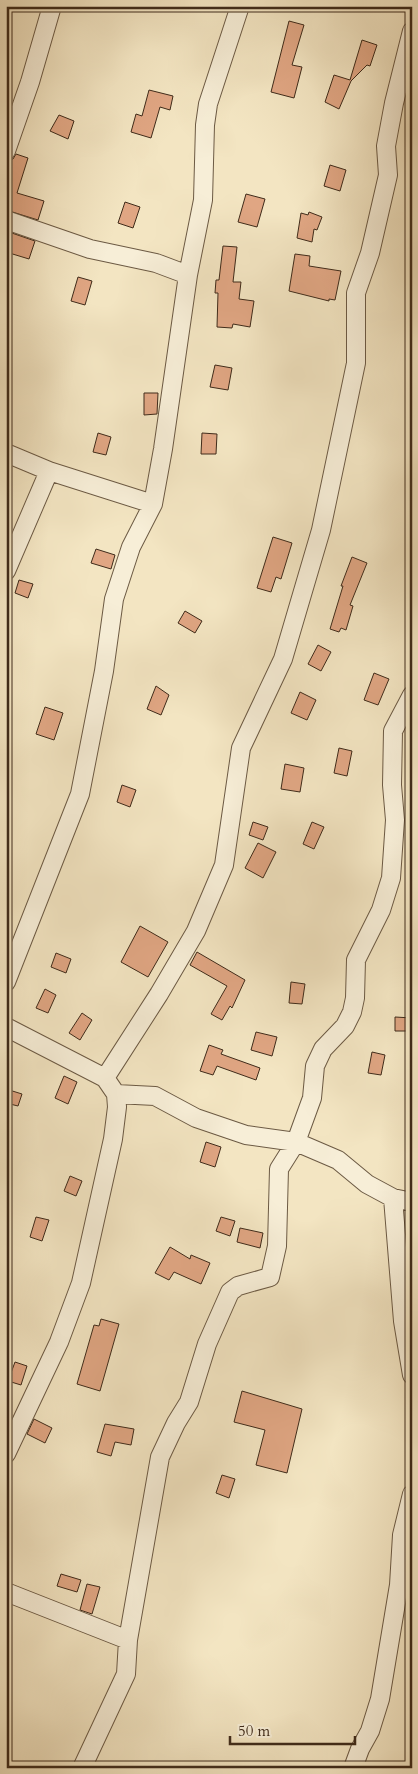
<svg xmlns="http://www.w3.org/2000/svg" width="418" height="1774" font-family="Cardo,serif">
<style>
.building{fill:#e0a683;stroke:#3f2b1a}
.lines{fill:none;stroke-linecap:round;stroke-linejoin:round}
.street-casing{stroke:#6c5a44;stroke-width:20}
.street{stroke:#f7eed7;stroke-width:18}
</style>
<rect width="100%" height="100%" fill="#f3e5c2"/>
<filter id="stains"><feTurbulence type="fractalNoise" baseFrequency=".004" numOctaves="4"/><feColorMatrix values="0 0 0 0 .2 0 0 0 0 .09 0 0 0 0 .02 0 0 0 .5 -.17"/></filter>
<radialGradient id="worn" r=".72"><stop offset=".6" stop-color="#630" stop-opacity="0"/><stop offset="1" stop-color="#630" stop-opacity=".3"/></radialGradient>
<path class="building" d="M 289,21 L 304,25 L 292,65 L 302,67 L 294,98 L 271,92 Z
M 362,40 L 377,45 L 370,66 L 367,65 L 351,81 L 339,109 L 325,102 L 334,75 L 350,80 Z
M 149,90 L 173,96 L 170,110 L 160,107 L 151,138 L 131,132 L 136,114 L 142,116 Z
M 59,115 L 74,121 L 68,139 L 50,131 Z
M 16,154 L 28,158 L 17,193 L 44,201 L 38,220 L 6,210 L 6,162 L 13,159 Z
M 330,165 L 346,170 L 340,191 L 324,186 Z
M 246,194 L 265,199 L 257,227 L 238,222 Z
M 125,202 L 140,207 L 133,228 L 118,223 Z
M 309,212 L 322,217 L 317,230 L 314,229 L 312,242 L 297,238 L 301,213 L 308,215 Z
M 6,231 L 35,241 L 29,259 L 6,252 Z
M 223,246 L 237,247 L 233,282 L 241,282 L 239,299 L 254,301 L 250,327 L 233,324 L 232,328 L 217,327 L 218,293 L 215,293 L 216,280 L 219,280 Z
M 295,254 L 310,256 L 309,266 L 341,271 L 335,300 L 329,299 L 329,301 L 289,291 Z
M 78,277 L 92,281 L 85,305 L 71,301 Z
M 215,365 L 232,368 L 228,390 L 210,387 Z
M 144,393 L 158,393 L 157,414 L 144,415 Z
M 98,433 L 111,437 L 106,455 L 93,452 Z
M 202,433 L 217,434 L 216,454 L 201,454 Z
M 273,537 L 292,543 L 281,579 L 276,577 L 271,592 L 257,588 Z
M 96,549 L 115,555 L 111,569 L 91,563 Z
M 352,557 L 367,563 L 350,605 L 353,606 L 346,630 L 341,628 L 339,632 L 330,629 L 343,586 L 341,586 Z
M 19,580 L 33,584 L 28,598 L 15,593 Z
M 185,611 L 202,621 L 195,633 L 178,623 Z
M 318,645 L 331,652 L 321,671 L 308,664 Z
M 374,673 L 389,679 L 378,705 L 364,700 Z
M 156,686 L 169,695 L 161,715 L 147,709 Z
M 300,692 L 316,700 L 307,720 L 291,713 Z
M 45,707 L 63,713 L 54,740 L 36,734 Z
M 339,748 L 352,751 L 347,776 L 334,773 Z
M 285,764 L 304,768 L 300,792 L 281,789 Z
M 122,785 L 136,790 L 130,807 L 117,802 Z
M 253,822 L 268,827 L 263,840 L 249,835 Z
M 312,822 L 324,827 L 314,849 L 303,844 Z
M 258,843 L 276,852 L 263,878 L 245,868 Z
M 140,926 L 168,942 L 148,977 L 121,962 Z
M 197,952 L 245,980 L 232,1008 L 230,1006 L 222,1020 L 211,1014 L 227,986 L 190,965 Z
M 56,953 L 71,959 L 66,973 L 51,967 Z
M 291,982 L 305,984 L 302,1004 L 289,1003 Z
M 45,989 L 56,995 L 48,1013 L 36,1008 Z
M 82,1013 L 92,1020 L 80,1040 L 69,1033 Z
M 395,1017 L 412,1018 L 412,1031 L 395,1031 Z
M 256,1032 L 277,1037 L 272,1056 L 251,1050 Z
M 209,1045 L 223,1050 L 221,1054 L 260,1068 L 256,1080 L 217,1066 L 213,1075 L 200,1071 Z
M 372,1052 L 385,1055 L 381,1075 L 368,1073 Z
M 64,1076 L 77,1082 L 68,1104 L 55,1098 Z
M 6,1089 L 22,1094 L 18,1106 L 6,1103 Z
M 206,1142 L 221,1147 L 215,1167 L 200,1162 Z
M 70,1176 L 82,1181 L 76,1196 L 64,1191 Z
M 36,1217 L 49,1220 L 42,1241 L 30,1237 Z
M 221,1217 L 235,1221 L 230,1236 L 216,1231 Z
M 240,1228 L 263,1233 L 260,1248 L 237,1242 Z
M 170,1247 L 190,1259 L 191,1255 L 210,1263 L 201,1284 L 174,1272 L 169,1280 L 155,1273 Z
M 101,1319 L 119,1324 L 100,1391 L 77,1384 L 94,1325 L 99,1326 Z
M 15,1362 L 27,1366 L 21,1385 L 8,1381 Z
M 242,1391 L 302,1409 L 287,1473 L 256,1465 L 265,1430 L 234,1422 Z
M 34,1419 L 52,1428 L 45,1443 L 27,1434 Z
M 105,1424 L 134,1429 L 131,1445 L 115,1442 L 111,1456 L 97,1452 Z
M 222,1475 L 235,1479 L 229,1498 L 216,1493 Z
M 61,1574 L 81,1580 L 77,1592 L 57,1586 Z
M 87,1584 L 100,1587 L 92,1614 L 80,1610 Z"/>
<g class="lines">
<defs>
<path id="street" d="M 6,151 L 30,82 L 52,6
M 6,220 L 90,249 L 156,263 L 188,275
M 6,453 L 49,471 L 153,504
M 6,571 L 49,471
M 6,982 L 80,794 L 104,671 L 114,599 L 131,547 L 153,504 L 163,449 L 188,275 L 203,200 L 205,125 L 208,104 L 240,6
M 6,1027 L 105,1078 L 116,1094 L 155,1096 L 196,1118 L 246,1135 L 296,1142 L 338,1160 L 367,1184 L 393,1198 L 412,1202
M 105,1078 L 159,994 L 196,931 L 224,865 L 241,748 L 283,659 L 321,530 L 356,363 L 356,293 L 370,253 L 388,175 L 386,146 L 394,103 L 412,31
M 393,1198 L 403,1321 L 412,1375
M 6,1454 L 59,1342 L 81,1283 L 113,1139 L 117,1107 L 116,1094
M 6,1592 L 128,1640
M 82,1768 L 126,1674 L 128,1640 L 160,1457 L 176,1423 L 189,1402 L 207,1344 L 230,1292 L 238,1286 L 270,1277 L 277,1246 L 279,1169 L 296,1142 L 312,1098 L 315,1066 L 323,1049 L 345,1026 L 352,1012 L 355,998 L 356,960 L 381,910 L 391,878 L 395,820 L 392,785 L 393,731 L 412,695
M 353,1768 L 360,1749 L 370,1731 L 380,1699 L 399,1585 L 402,1535 L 412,1494"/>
</defs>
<use href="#street" class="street-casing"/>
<use href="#street" class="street"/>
</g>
<rect width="418" height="1774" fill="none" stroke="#f3e5c2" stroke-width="25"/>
<rect x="8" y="8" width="403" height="1759" fill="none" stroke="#3f2b1a" stroke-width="2.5"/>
<rect x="12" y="12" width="393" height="1749" fill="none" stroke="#3f2b1a"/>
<path d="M230 1736v8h125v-8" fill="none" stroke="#3f2b1a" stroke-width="2.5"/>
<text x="238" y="1736" font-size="15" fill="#3f2b1a" stroke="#f7eed7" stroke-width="4" paint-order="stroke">50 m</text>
<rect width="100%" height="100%" filter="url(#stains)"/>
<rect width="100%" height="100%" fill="url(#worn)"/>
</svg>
